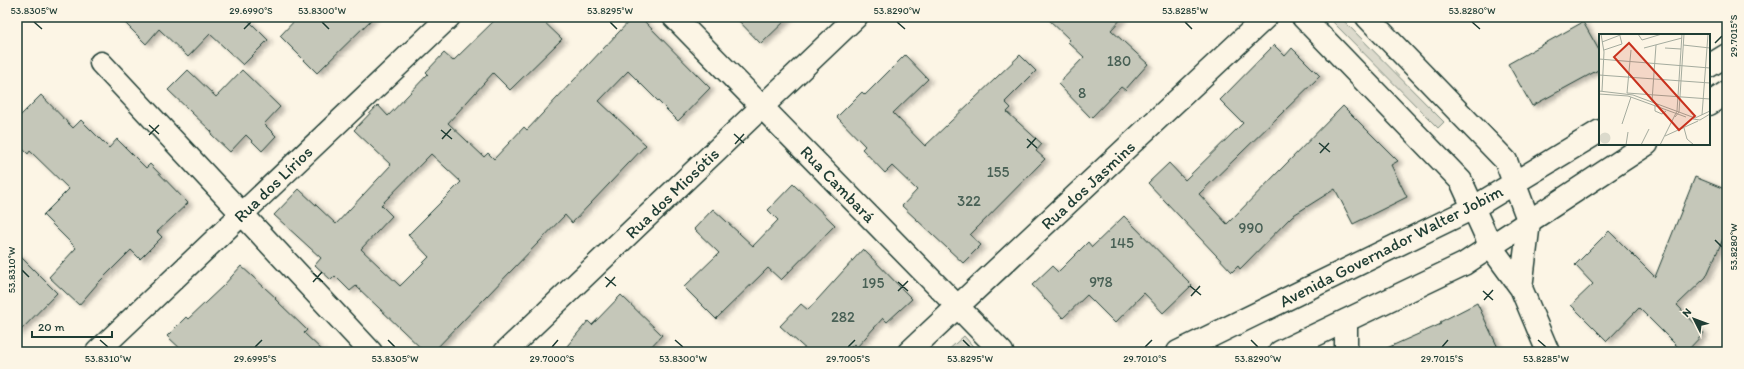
<svg xmlns="http://www.w3.org/2000/svg" width="1744" height="369" font-family="Itim,sans-serif">
<style>
.green{fill:#dcdacc;stroke:#7e8c80}
.building{fill:#c5c7b9;stroke:#1f3d34;fill-rule:evenodd;filter:url(#shadow)}
.lines{fill:none;stroke-linecap:round;stroke-linejoin:round}
.minor-casing{stroke:#1f3d34;stroke-width:25}
.major-casing{stroke:#1f3d34;stroke-width:25}
.minor{stroke:#fcf5e5;stroke-width:22}
.major{stroke:#fcf5e5;stroke-width:22}
.ticks{fill:none;stroke:#1f3d34;stroke-width:1.5}
.labels{text-anchor:middle;stroke-width:3;stroke-linejoin:round;paint-order:stroke}
.number-label{font-size:15px;fill:#486055}
.street-label{font-size:17px;fill:#1f3d34;stroke:#fcf5e5}
.inset-road{fill:none;stroke:#a4ab9e;stroke-width:1}
.view{fill:#c8321e;fill-opacity:0.15;stroke:#c8321e;stroke-width:2}
.inset-edge{fill:none;stroke:#1f3d34;stroke-width:2}
.neatline{fill:none;stroke:#1f3d34;stroke-width:1.5}
.ticks-label{font-size:10px;text-anchor:middle;fill:#1f3d34}
</style>
<defs>
<filter id="shadow"><feDropShadow dx="4.5" dy="2.5" stdDeviation="2" flood-color="#0004"/></filter>
</defs>
<rect width="100%" height="100%" fill="#fcf5e5"/>
<filter id="ink" filterUnits="userSpaceOnUse"><feTurbulence type="fractalNoise" baseFrequency=".025" numOctaves="2"/><feDisplacementMap in="SourceGraphic" scale="8" xChannelSelector="R" yChannelSelector="G"/><feConvolveMatrix kernelMatrix="1 2 1 2 8 2 1 2 1" color-interpolation-filters="sRGB"/></filter>
<g filter="url(#ink)">
<path class="green" d="M 1328,17 L 1340,17 L 1444,122 L 1438,128 Z
M 964,336 L 978,352 L 946,352 Z"/>
<path class="building" d="M 119,17 L 245,17 L 268,40 L 243,65 L 210,34 L 188,57 L 159,29 L 146,44 Z
M 298,17 L 374,17 L 317,73 L 280,36 Z
M 498,17 L 539,17 L 562,39 L 510,90 L 493,73 L 448,123 L 484,157 L 488,153 L 494,159 L 524,127 L 527,130 L 633,17 L 640,17 L 710,88 L 678,121 L 628,71 L 599,101 L 646,145 L 572,223 L 565,215 L 433,352 L 425,352 L 356,286 L 350,291 L 335,276 L 331,280 L 315,265 L 321,258 L 274,215 L 299,189 L 336,224 L 391,165 L 354,130 L 378,105 L 388,116 L 428,74 L 426,72 L 444,53 L 453,61 ZM 431,154 L 461,182 L 408,235 L 429,257 L 400,286 L 361,249 L 392,216 L 381,205 Z
M 735,17 L 789,17 L 761,44 Z
M 1046,17 L 1123,17 L 1111,30 L 1148,64 L 1125,90 L 1121,87 L 1091,118 L 1058,84 L 1084,57 L 1068,42 L 1070,40 Z
M 1583,22 L 1600,52 L 1600,69 L 1532,106 L 1508,64 Z
M 1274,45 L 1285,56 L 1292,48 L 1320,76 L 1199,194 L 1227,224 L 1343,106 L 1398,161 L 1391,165 L 1407,197 L 1353,224 L 1335,189 L 1292,216 L 1240,269 L 1238,266 L 1232,272 L 1148,183 L 1169,163 L 1185,180 L 1243,123 L 1220,100 Z
M 905,55 L 928,79 L 893,113 L 925,146 L 1020,55 L 1036,71 L 1005,102 L 1011,108 L 1007,112 L 1042,144 L 1036,151 L 1045,159 L 970,235 L 981,245 L 963,263 L 902,206 L 917,190 L 892,166 L 885,173 L 862,149 L 865,146 L 837,117 L 862,92 L 865,95 Z
M 188,70 L 216,97 L 242,70 L 280,107 L 264,124 L 276,136 L 262,151 L 246,135 L 230,152 L 211,134 L 212,132 L 168,90 Z
M 41,95 L 73,128 L 81,120 L 109,148 L 117,139 L 146,168 L 150,164 L 188,203 L 157,232 L 162,237 L 140,259 L 131,250 L 98,283 L 79,305 L 49,277 L 76,248 L 43,215 L 69,189 L 30,151 L 28,154 L 17,143 L 17,119 Z
M 1695,177 L 1727,190 L 1727,230 L 1706,277 L 1677,305 L 1704,333 L 1686,352 L 1683,352 L 1639,308 L 1607,341 L 1571,305 L 1593,284 L 1575,265 L 1609,231 L 1655,277 Z
M 793,184 L 835,225 L 781,280 L 768,268 L 716,319 L 684,287 L 719,253 L 694,229 L 713,209 L 753,246 L 778,220 L 768,210 Z
M 1124,216 L 1192,285 L 1163,313 L 1144,293 L 1115,323 L 1087,295 L 1063,318 L 1032,285 L 1052,266 L 1058,272 L 1088,242 L 1092,247 Z
M 863,249 L 912,299 L 887,322 L 883,318 L 857,347 L 854,344 L 846,352 L 809,352 L 780,326 L 801,304 L 808,310 Z
M 17,253 L 57,293 L 17,334 Z
M 241,266 L 276,298 L 275,299 L 307,330 L 304,333 L 324,352 L 184,352 L 167,336 L 186,317 L 188,319 L 224,285 Z
M 621,295 L 662,335 L 646,352 L 562,352 L 588,321 L 592,325 Z
M 1477,303 L 1500,352 L 1378,352 L 1441,324 L 1440,322 Z"/>
<g class="lines">
<defs>
<path id="minor" d="M 674,17 L 1002,352
M 1303,17 L 1461,181 L 1491,247 L 1521,288 L 1548,352
M 1367,17 L 1506,161 L 1529,222 L 1521,288
M 101,63 L 371,352
M 1346,321 L 1346,352
M 97,352 L 449,17
M 505,352 L 856,17
M 909,352 L 1266,17"/>
<path id="major" d="M 1709,66 L 1727,55
M 1709,104 L 1727,92
M 1178,352 L 1473,208 L 1600,131
M 1280,352 L 1464,264 L 1647,144"/>
</defs>
<use href="#minor" class="minor-casing"/>
<use href="#major" class="major-casing"/>
<use href="#minor" class="minor"/>
<use href="#major" class="major"/>
</g>
</g>
<path class="ticks" d="M 34,22 L 42,29M 322,22 L 329,29M 610,22 L 617,29M 897,22 L 905,29M 1185,22 L 1192,29M 1472,22 L 1480,29M 244,29 L 251,22M 1715,43 L 1722,36M 149,125 L 159,134M 441,130 L 452,139M 734,134 L 744,143M 149,135 L 159,125M 442,139 L 451,129M 1027,139 L 1037,148M 1319,143 L 1330,152M 735,144 L 744,134M 1027,148 L 1036,138M 1320,153 L 1329,143M 1715,240 L 1722,247M 22,270 L 29,277M 313,273 L 323,282M 605,277 L 616,286M 313,282 L 322,272M 898,282 L 908,291M 1190,286 L 1201,295M 606,287 L 615,277M 898,291 L 908,281M 1483,291 L 1493,300M 1191,296 L 1200,286M 1484,300 L 1493,290M 100,340 L 108,347M 388,340 L 395,347M 675,340 L 683,347M 963,340 L 970,347M 1251,340 L 1258,347M 1538,340 L 1546,347M 255,347 L 262,340M 552,347 L 558,340M 848,347 L 855,340M 1145,347 L 1152,340M 1442,347 L 1448,340"/>
<g class="labels">
<g class="number-label">
<text x="1119" y="66">180</text>
<text x="1082" y="98">8</text>
<text x="998" y="177">155</text>
<text x="969" y="206">322</text>
<text x="1251" y="233">990</text>
<text x="1122" y="248">145</text>
<text x="1101" y="287">978</text>
<text x="873" y="288">195</text>
<text x="843" y="322">282</text>
</g>
<g class="street-label">
<text transform="translate(273 184) rotate(-44)" y="6">Rua dos Lírios</text>
<text transform="translate(838 184) rotate(46)" y="6">Rua Cambará</text>
<text transform="translate(1088 185) rotate(-43)" y="6">Rua dos Jasmins</text>
<text transform="translate(672 193) rotate(-44)" y="6">Rua dos Miosótis</text>
<text transform="translate(1391 246) rotate(-27)" y="6">Avenida Governador Walter Jobim</text>
</g>
</g>
<g transform="translate(1599 34)">
<rect width="111" height="111" fill="#fcf5e5"/>
<path d="M0.5 104a5.5 5.5 0 1 1 11 0a5.5 5.5 0 1 1-11 0Z" fill="#dcdacc"/>
<path class="inset-road" d="M 2,0 L 5,18 L 3,57M 39,0 L 43,6 L 63,0M 3,8 L 24,0M 84,11 L 111,14M 45,14 L 83,4M 66,14 L 82,15M 5,16 L 23,10 L 21,2M 32,16 L 28,59 L 111,65M 0,25 L 111,34M 0,41 L 111,49M 0,57 L 34,61 L 96,84 L 111,77M 0,60 L 29,62 L 87,83M 53,67 L 57,11M 56,72 L 56,77 L 63,80 L 67,77M 103,81 L 109,0M 76,83 L 80,78 L 85,0M 94,85 L 101,86 L 111,80M 23,90 L 32,63M 85,94 L 88,105 L 95,111M 66,102 L 99,87M 27,111 L 29,98M 42,111 L 50,95M 61,111 L 78,77 L 83,0"/>
<path class="view" d="M 30,9 L 96,82 L 80,96 L 15,23 Z"/>
<rect width="111" height="111" class="inset-edge"/>
</g>
<rect width="1744" height="369" fill="none" stroke="#fcf5e5" stroke-width="44"/>
<g transform="translate(1694 319) rotate(312)" stroke="#fcf5e5" stroke-width="3" paint-order="stroke">
<path d="M0-3L7 15L0 10L-7 15Z" fill="#1f3d34"/>
<text y="-6" font-size="11" font-weight="bold" text-anchor="middle" fill="#1f3d34">N</text>
</g>
<path d="M32 331v6h80v-6" fill="none" stroke="#1f3d34" stroke-width="2"/>
<text x="38" y="331" font-size="12" fill="#1f3d34" stroke="#fcf5e5" stroke-width="3" paint-order="stroke">20 m</text>
<rect x="22" y="22" width="1700" height="325" class="neatline"/>
<g class="ticks-label">
<text x="34" y="14">53.8305°W</text>
<text x="251" y="14">29.6990°S</text>
<text x="322" y="14">53.8300°W</text>
<text x="610" y="14">53.8295°W</text>
<text x="897" y="14">53.8290°W</text>
<text x="1185" y="14">53.8285°W</text>
<text x="1472" y="14">53.8280°W</text>
<text transform="translate(1733 36) rotate(-90)" y="4">29.7015°S</text>
<text transform="translate(1733 247) rotate(-90)" y="4">53.8280°W</text>
<text transform="translate(11 270) rotate(-90)" y="4">53.8310°W</text>
<text x="108" y="362">53.8310°W</text>
<text x="255" y="362">29.6995°S</text>
<text x="395" y="362">53.8305°W</text>
<text x="552" y="362">29.7000°S</text>
<text x="683" y="362">53.8300°W</text>
<text x="848" y="362">29.7005°S</text>
<text x="970" y="362">53.8295°W</text>
<text x="1145" y="362">29.7010°S</text>
<text x="1258" y="362">53.8290°W</text>
<text x="1442" y="362">29.7015°S</text>
<text x="1546" y="362">53.8285°W</text>
</g>
</svg>
